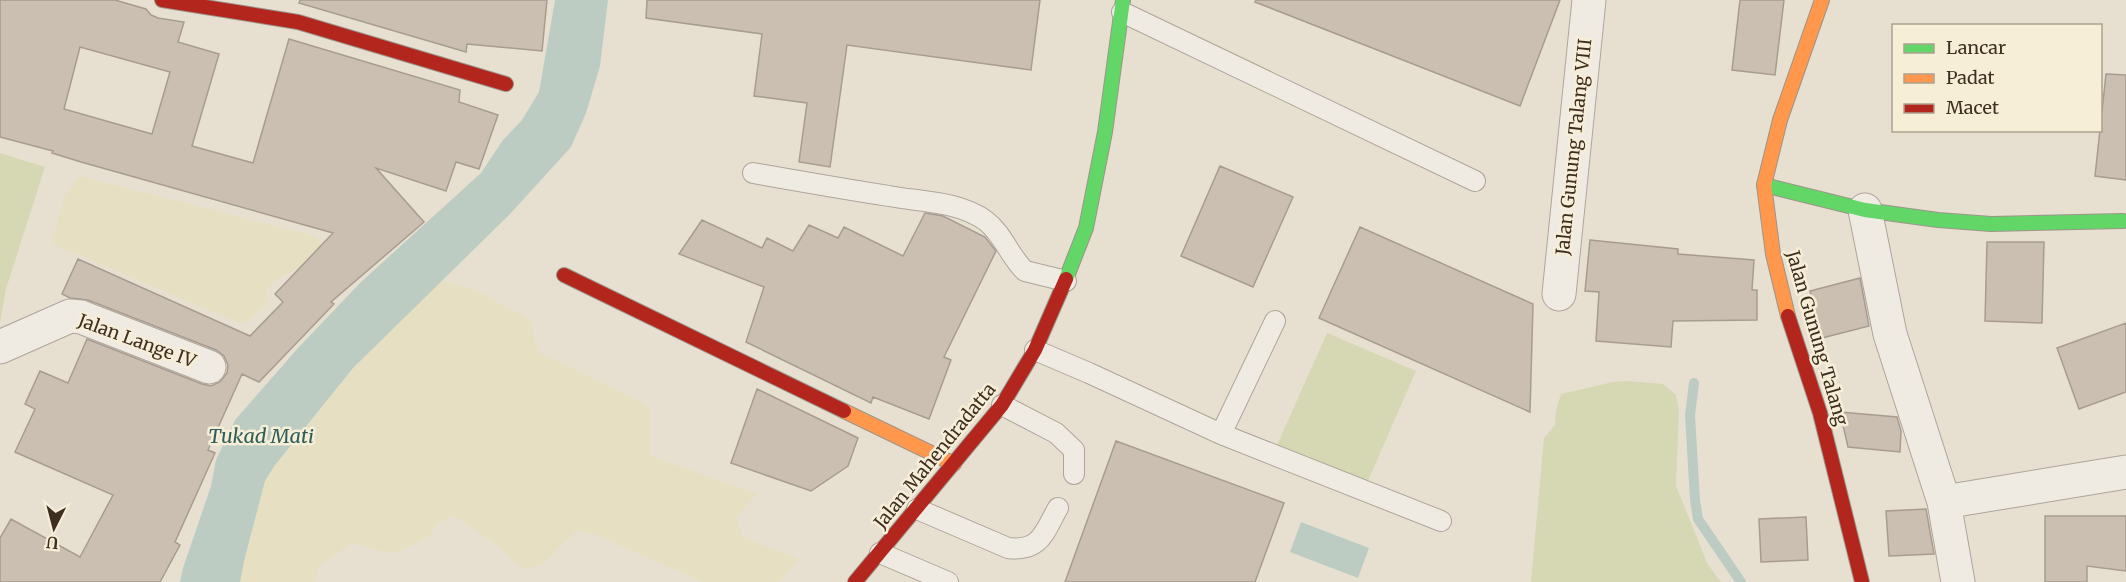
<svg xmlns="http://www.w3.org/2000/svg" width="2126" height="582" font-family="Merriweather,serif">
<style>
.farmland{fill:#e6dfc2}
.green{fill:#d6d7b3}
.water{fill:#bcccc2}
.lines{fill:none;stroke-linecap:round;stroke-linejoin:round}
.stream{stroke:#bcccc2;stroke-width:10}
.building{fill:#cbbfb2;stroke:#a89c90;stroke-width:1.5;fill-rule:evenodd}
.lane-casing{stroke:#ada599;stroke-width:22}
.street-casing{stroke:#ada599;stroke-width:35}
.fast-casing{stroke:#9c958a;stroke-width:16}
.slow-casing{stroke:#9c958a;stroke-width:16}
.jam-casing{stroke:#9c958a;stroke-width:16}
.lane{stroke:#efebe3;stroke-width:20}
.street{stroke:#efebe3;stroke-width:33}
.fast{stroke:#63d668;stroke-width:14}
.slow{stroke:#ff974d;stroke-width:14}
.jam{stroke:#b3261e;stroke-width:14}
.labels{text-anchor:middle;stroke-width:5;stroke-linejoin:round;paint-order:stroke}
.street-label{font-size:18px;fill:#3d2e20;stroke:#f7eed8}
.water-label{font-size:20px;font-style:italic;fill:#2f5d5a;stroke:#f7eed8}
</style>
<rect width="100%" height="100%" fill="#e7e0d1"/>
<path class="farmland" d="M 79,176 L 315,236 L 339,269 L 300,268 L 277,279 L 266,290 L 268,302 L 249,321 L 240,323 L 57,246 L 52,240 L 65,196 Z
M 442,280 L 475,290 L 533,321 L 533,337 L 540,353 L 650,406 L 650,456 L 758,494 L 746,505 L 737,519 L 743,537 L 798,559 L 780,582 L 703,582 L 594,534 L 577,531 L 564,542 L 541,566 L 524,568 L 510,559 L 500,547 L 454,516 L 439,522 L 429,536 L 398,553 L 382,551 L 351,543 L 318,567 L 316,582 L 240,582 L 245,557 L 265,481 L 275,465 L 353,368 Z"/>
<path class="green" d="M 0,153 L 45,167 L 6,289 L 0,323 Z
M 1327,333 L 1416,371 L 1367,483 L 1277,445 Z
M 1628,381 L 1663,384 L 1676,395 L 1679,411 L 1676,486 L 1708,565 L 1721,582 L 1531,582 L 1544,438 L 1555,425 L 1556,410 L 1561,394 L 1613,382 Z"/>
<path class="water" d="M 555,0 L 608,0 L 600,66 L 586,113 L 571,147 L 510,214 L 353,368 L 275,465 L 265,481 L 245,557 L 240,582 L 180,582 L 183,568 L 211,486 L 216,460 L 235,420 L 298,348 L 361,282 L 481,173 L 503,140 L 522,120 L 539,92 Z
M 1301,522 L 1369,548 L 1358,578 L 1290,552 Z"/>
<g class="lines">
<path class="stream" d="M 1694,383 L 1690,415 L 1695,500 L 1698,519 L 1741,582"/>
</g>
<path class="building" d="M 0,0 L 115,0 L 146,9 L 151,15 L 158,18 L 184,22 L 178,42 L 219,54 L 192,146 L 253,163 L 289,39 L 460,90 L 459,102 L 498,115 L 479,169 L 456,162 L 446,191 L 376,168 L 424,222 L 331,302 L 334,304 L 259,382 L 242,374 L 208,450 L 215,453 L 175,542 L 180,545 L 160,582 L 0,582 L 0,538 L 11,519 L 80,557 L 113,495 L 15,452 L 35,409 L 25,404 L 40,371 L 68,383 L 87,339 L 202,384 L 211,386 L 220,382 L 227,373 L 228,365 L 224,356 L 216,350 L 88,300 L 70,298 L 62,294 L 78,259 L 250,336 L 283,302 L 275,294 L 333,233 L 81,162 L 52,153 L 53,151 L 0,137 ZM 80,47 L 170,72 L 152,134 L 64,109 Z
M 300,0 L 547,0 L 542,51 L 467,44 L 466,52 L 299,3 Z
M 647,0 L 1040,0 L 1031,70 L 847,45 L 830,167 L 799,162 L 807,103 L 754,96 L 762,34 L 646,18 Z
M 1256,0 L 1560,0 L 1520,106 L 1255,2 Z
M 1740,0 L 1784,0 L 1775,75 L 1732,70 Z
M 2106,74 L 2126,75 L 2126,180 L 2095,176 Z
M 1220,166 L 1293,197 L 1253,287 L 1181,256 Z
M 925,213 L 943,216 L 985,237 L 996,251 L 944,357 L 951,360 L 929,419 L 873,397 L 871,403 L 746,342 L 764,287 L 679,254 L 702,220 L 762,248 L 767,238 L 793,251 L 809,225 L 838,238 L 844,227 L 903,256 Z
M 1360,227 L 1533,304 L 1530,412 L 1319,318 Z
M 1590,240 L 1678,249 L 1678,254 L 1754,260 L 1752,290 L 1757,290 L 1757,320 L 1673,321 L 1671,347 L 1596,341 L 1599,292 L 1585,291 Z
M 1987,242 L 2044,242 L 2042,323 L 1985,321 Z
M 1860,278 L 1869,326 L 1822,338 L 1810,291 Z
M 2126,323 L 2126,392 L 2079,409 L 2057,348 Z
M 757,389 L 858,438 L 848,466 L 811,491 L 731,463 Z
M 1840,412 L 1897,417 L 1901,431 L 1900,452 L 1848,447 Z
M 1116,441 L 1284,503 L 1255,582 L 1065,582 Z
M 1926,509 L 1934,554 L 1889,556 L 1886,511 Z
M 2045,516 L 2126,516 L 2126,571 L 2087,566 L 2087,582 L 2045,582 Z
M 1806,517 L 1808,560 L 1761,562 L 1759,519 Z"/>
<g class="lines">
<defs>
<path id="lane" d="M 1122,12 L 1475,181
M 753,173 C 799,181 844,189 889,196 C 920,202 959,201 986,221 C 1003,234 1010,257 1025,271 L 1066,281
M 1035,350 L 1089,373 L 1221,434 L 1441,521
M 1002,405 L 1056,433 L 1074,450 L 1074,474
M 1221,434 L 1275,321
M 917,509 L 1008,548 C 1041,552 1044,532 1058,508
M 880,553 L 948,582"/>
<path id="street" d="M 1865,210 L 1890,334 L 1944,502 L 1958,582
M 1559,294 L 1589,0
M 0,347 L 70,316 L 81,317 L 209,367
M 1944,502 L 2126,472"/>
<path id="fast" d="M 1764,185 L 1865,210 L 1938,220 L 1991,224 L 2123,221
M 1066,279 L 1086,228 L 1105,132 L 1123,0"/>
<path id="slow" d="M 1788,316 L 1773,254 L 1764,185 L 1780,120 L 1822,0
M 844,411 L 954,464"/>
<path id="jam" d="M 162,0 L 298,22 L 506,84
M 564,275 L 844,411
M 1788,316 L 1820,413 L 1862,582
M 855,582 L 1002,405 L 1035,350 L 1066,279"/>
</defs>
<use href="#lane" class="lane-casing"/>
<use href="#street" class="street-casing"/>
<use href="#fast" class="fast-casing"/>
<use href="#slow" class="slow-casing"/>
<use href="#jam" class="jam-casing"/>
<use href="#lane" class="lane"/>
<use href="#street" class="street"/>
<use href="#fast" class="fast"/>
<use href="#slow" class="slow"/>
<use href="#jam" class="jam"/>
</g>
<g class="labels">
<g class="street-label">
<text transform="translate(1574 147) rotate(-84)" y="6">Jalan Gunung Talang VIII</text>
<text transform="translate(1817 338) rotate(74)" y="6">Jalan Gunung Talang</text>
<text transform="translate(137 341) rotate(20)" y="6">Jalan Lange IV</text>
<text transform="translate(935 456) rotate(-51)" y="6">Jalan Mahendradatta</text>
</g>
<g class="water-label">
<text x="261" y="443">Tukad Mati</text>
</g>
</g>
<rect x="1892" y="24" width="210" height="108" fill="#f7eed8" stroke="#ada18e" stroke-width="1.5"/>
<rect x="1904" y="44" width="30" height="9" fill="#63d668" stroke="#ada18e" stroke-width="1.5"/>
<text x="1946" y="54" font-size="18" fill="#3d2e20">Lancar</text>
<rect x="1904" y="74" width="30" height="9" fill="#ff974d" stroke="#ada18e" stroke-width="1.5"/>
<text x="1946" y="84" font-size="18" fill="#3d2e20">Padat</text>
<rect x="1904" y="104" width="30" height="9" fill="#b3261e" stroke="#ada18e" stroke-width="1.5"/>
<text x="1946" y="114" font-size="18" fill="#3d2e20">Macet</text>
<g transform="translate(54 528) rotate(186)" stroke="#f7eed8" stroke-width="4.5" paint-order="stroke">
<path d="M0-4.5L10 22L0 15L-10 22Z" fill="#3d2e20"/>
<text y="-9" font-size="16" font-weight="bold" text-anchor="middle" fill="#3d2e20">U</text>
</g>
</svg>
